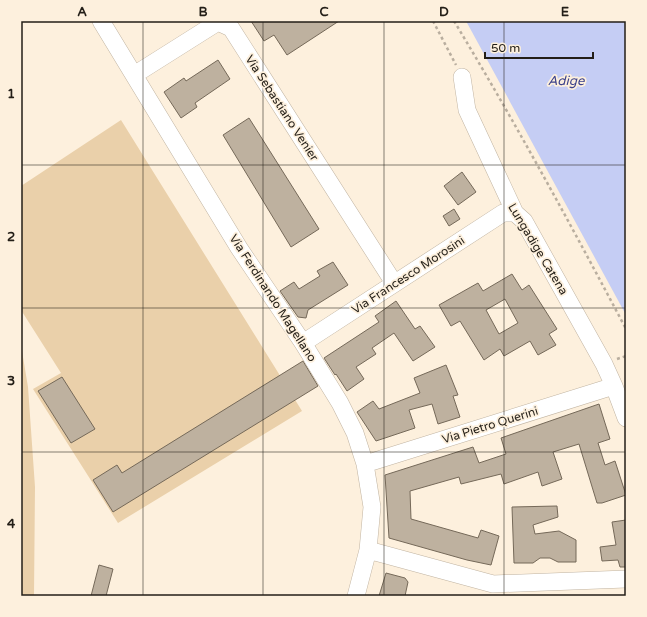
<svg xmlns="http://www.w3.org/2000/svg" width="647" height="617" font-family="'Varela Round',sans-serif">
<style>
.green{fill:#ead0aa}
.water{fill:#c5cdf4}
.building{fill:#beb19f;stroke:#756959;fill-rule:evenodd}
.lines{fill:none;stroke-linecap:round;stroke-linejoin:round}
.street-casing{stroke:#c1b4a2;stroke-width:18}
.path{stroke:#b9ae9f;stroke-width:2.5;stroke-dasharray:3 3;stroke-linecap:butt}
.street{stroke:#fff;stroke-width:17}
.grid{fill:none;stroke:#231e17;stroke-width:1;stroke-opacity:0.55}
.labels{text-anchor:middle;stroke-width:3.5;stroke-linejoin:round;paint-order:stroke}
.street-label{font-size:12px;fill:#231e17;stroke:#fdf0dd}
.water-label{font-size:13px;font-style:italic;fill:#3b418b;stroke:#fdf0dd}
.neatline{fill:none;stroke:#231e17;stroke-width:1.5}
.grid-label{font-size:13px;text-anchor:middle;font-weight:bold;fill:#231e17}
</style>
<rect width="100%" height="100%" fill="#fdf0dd"/>
<path class="green" d="M 121,120 L 302,411 L 118,523 L 33,389 L 61,373 L 21,310 L 21,186 Z
M 21,345 L 28,387 L 35,487 L 34,596 L 21,596 Z"/>
<path class="water" d="M 466,21 L 626,21 L 626,315 Z"/>
<path class="building" d="M 251,21 L 339,21 L 287,55 L 274,35 L 264,41 Z
M 218,60 L 230,79 L 195,103 L 197,107 L 181,118 L 164,92 L 184,78 L 186,81 Z
M 249,118 L 319,229 L 291,247 L 223,135 Z
M 462,172 L 476,192 L 458,205 L 444,186 Z
M 454,209 L 460,219 L 449,226 L 443,216 Z
M 333,262 L 348,285 L 308,310 L 306,318 L 298,317 L 280,291 L 294,282 L 299,289 L 320,276 L 317,271 Z
M 512,274 L 522,290 L 529,285 L 557,329 L 549,334 L 556,345 L 538,355 L 530,341 L 504,356 L 500,349 L 484,360 L 460,321 L 451,326 L 439,305 L 478,283 L 483,291 ZM 505,299 L 518,323 L 499,334 L 486,310 Z
M 396,301 L 415,329 L 420,326 L 435,347 L 413,361 L 394,333 L 372,348 L 376,354 L 356,367 L 364,379 L 347,391 L 336,374 L 335,375 L 324,358 L 379,322 L 375,316 Z
M 303,361 L 318,386 L 113,512 L 93,480 L 117,465 L 122,473 Z
M 446,365 L 458,395 L 453,396 L 460,417 L 438,424 L 432,404 L 409,410 L 415,428 L 376,441 L 357,412 L 373,401 L 379,409 L 420,393 L 414,378 Z
M 62,377 L 95,429 L 71,443 L 38,391 Z
M 599,404 L 610,439 L 598,443 L 605,465 L 615,461 L 626,495 L 602,503 L 597,503 L 579,444 L 553,452 L 562,479 L 542,486 L 538,472 L 504,484 L 501,474 L 461,484 L 459,477 L 410,491 L 411,519 L 478,538 L 481,530 L 499,536 L 491,565 L 467,560 L 389,538 L 385,475 L 473,447 L 479,463 L 506,454 L 501,438 Z
M 557,506 L 558,517 L 533,525 L 535,534 L 559,531 L 576,540 L 576,562 L 558,562 L 550,558 L 540,558 L 533,563 L 514,563 L 512,507 Z
M 626,520 L 626,567 L 620,567 L 618,560 L 602,561 L 600,547 L 616,545 L 612,522 Z
M 99,565 L 113,569 L 106,596 L 91,596 Z
M 386,573 L 405,578 L 408,582 L 405,596 L 379,596 Z"/>
<g class="lines">
<defs>
<path id="street" d="M 101,21 L 239,248 L 303,343 L 340,403 L 355,433 L 365,464 L 372,507 L 368,550 L 356,596
M 134,75 L 218,22 L 231,28 L 394,283
M 462,77 L 467,110 L 515,213 L 524,221 L 604,364 L 614,386 L 626,418
M 303,343 L 503,213 L 515,213
M 365,464 L 614,386
M 368,550 L 493,584 L 626,579"/>
</defs>
<use href="#street" class="street-casing"/>
<path class="path" d="M 433,21 L 456,65
M 454,21 C 515,122 571,225 626,329
M 617,359 L 626,356"/>
<use href="#street" class="street"/>
</g>
<path class="grid" d="M 143,21 L 143,596M 263,21 L 263,596M 384,21 L 384,596M 504,21 L 504,596M 21,165 L 626,165M 21,308 L 626,308M 21,452 L 626,452"/>
<g class="labels">
<g class="street-label">
<text transform="translate(282 108) rotate(57)" y="4">Via Sebastiano Venier</text>
<text transform="translate(538 249) rotate(59)" y="4">Lungadige Catena</text>
<text transform="translate(408 275) rotate(-33)" y="4">Via Francesco Morosini</text>
<text transform="translate(273 298) rotate(57)" y="4">Via Ferdinando Magellano</text>
<text transform="translate(490 425) rotate(-17)" y="4">Via Pietro Querini</text>
</g>
<g class="water-label">
<text x="566" y="85">Adige</text>
</g>
</g>
<rect width="647" height="617" fill="none" stroke="#fdf0dd" stroke-width="44"/>
<path d="M485 52v6h108v-6" fill="none" stroke="#231e17" stroke-width="2"/>
<text x="491" y="52" font-size="12" fill="#231e17" stroke="#fdf0dd" stroke-width="3" paint-order="stroke">50 m</text>
<rect x="22" y="22" width="603" height="573" class="neatline"/>
<g class="grid-label">
<text x="82" y="16">A</text>
<text x="203" y="16">B</text>
<text x="324" y="16">C</text>
<text x="444" y="16">D</text>
<text x="565" y="16">E</text>
<text x="11" y="98">1</text>
<text x="11" y="241">2</text>
<text x="11" y="385">3</text>
<text x="11" y="528">4</text>
</g>
</svg>
